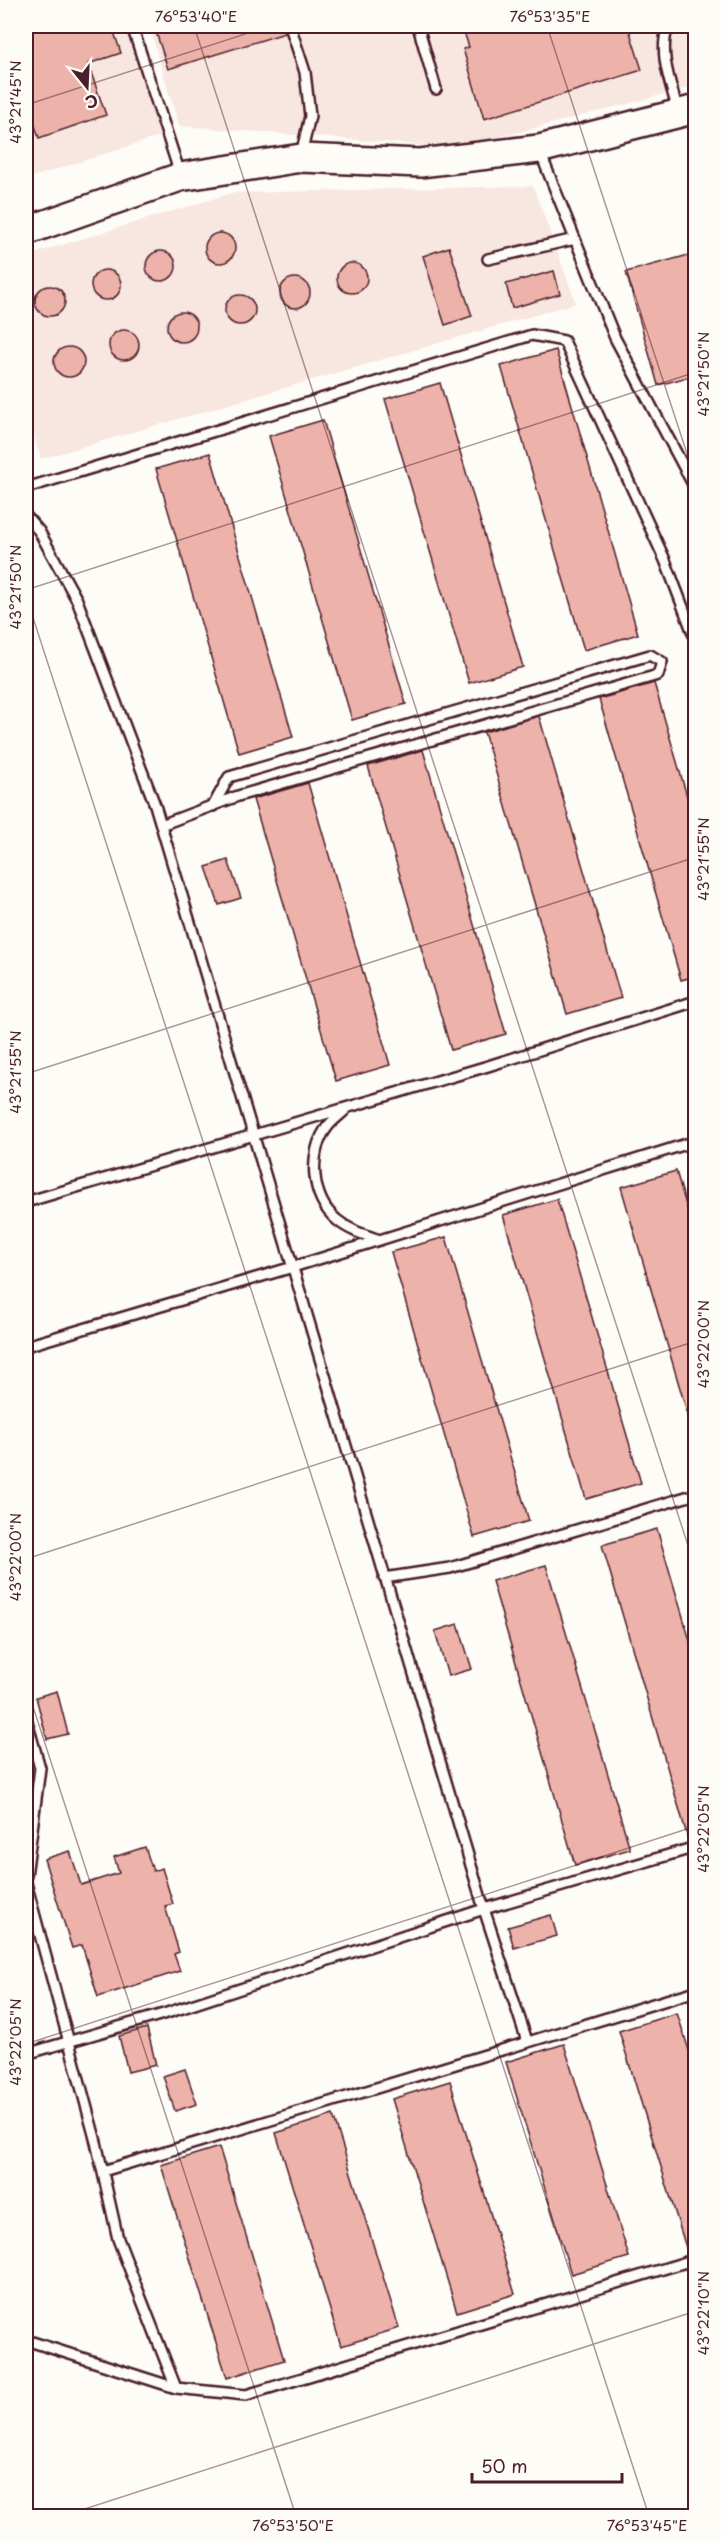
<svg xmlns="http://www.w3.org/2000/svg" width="721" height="2542" font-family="'Playpen Sans',sans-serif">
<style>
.built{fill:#f8e6e0}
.building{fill:#edb2a9;stroke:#4a1f2b;stroke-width:1.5}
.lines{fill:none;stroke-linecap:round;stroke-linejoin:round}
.lane-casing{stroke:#4a1f2b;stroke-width:14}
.secondary-casing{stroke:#4a1f2b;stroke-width:32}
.lane{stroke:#fdfcf7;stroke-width:9}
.secondary{stroke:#fdfcf7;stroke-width:27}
.ticks{fill:none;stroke:#4a1f2b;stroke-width:1.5;stroke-opacity:0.45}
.neatline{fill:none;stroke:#4a1f2b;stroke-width:2}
.ticks-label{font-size:15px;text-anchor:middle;fill:#4a1f2b}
</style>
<rect width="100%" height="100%" fill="#fdfcf7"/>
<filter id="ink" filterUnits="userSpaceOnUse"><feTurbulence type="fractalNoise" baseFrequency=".0167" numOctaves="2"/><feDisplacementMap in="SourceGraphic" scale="12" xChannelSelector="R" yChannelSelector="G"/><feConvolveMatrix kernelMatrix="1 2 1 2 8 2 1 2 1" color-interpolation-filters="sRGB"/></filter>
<g filter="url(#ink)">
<path class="built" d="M 26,26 L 128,26 L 161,136 L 26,179 Z
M 149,26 L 695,26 L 695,86 L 459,148 L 179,126 Z
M 533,186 L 576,303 L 41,459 L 26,409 L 26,256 L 232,193 Z"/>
<path class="building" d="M 42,26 L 112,26 L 121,53 L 88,64 L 106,115 L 39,138 L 26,98 L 26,31 Z
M 154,26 L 283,26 L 285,33 L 168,69 Z
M 462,26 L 628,26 L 642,70 L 484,119 L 463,49 L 469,47 Z
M205 248a15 15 0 1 1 30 0a15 15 0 1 1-30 0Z
M 449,247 L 472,316 L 445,325 L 423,256 Z
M146 266a15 15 0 1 1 30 0a15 15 0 1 1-30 0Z
M 696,253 L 696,375 L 658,385 L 626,272 Z
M337 278a15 15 0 1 1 30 0a15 15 0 1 1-30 0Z
M91 285a15 15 0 1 1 30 0a15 15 0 1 1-30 0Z
M 554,271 L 560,294 L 512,308 L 506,284 Z
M280 293a15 15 0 1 1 30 0a15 15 0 1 1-30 0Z
M35 301a15 15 0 1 1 30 0a15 15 0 1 1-30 0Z
M225 310a15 15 0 1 1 30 0a15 15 0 1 1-30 0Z
M167 327a15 15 0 1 1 30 0a15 15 0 1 1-30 0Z
M109 345a15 15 0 1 1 30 0a15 15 0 1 1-30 0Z
M54 362a15 15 0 1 1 30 0a15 15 0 1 1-30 0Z
M 556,350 L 638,634 L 584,650 L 501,366 Z
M 440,383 L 523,667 L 469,683 L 385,399 Z
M 323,420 L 406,704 L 352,720 L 269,436 Z
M 210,453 L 293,737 L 239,753 L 156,469 Z
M 654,683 L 696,827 L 696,976 L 681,980 L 599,699 Z
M 539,716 L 621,998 L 567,1014 L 484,732 Z
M 423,750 L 506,1034 L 451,1050 L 368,766 Z
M 308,783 L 390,1065 L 336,1081 L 253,799 Z
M 228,860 L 241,898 L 219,905 L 206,867 Z
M 676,1171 L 696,1239 L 696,1426 L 691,1426 L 621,1187 Z
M 557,1199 L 641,1483 L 586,1499 L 503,1215 Z
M 446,1237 L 529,1521 L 474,1537 L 391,1252 Z
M 657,1529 L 696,1661 L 696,1840 L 689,1842 L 602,1545 Z
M 546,1565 L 630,1849 L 575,1865 L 492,1581 Z
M 458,1624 L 472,1669 L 448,1676 L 435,1631 Z
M 57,1691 L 68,1734 L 47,1739 L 36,1697 Z
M 145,1847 L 153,1871 L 162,1868 L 173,1904 L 165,1906 L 179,1952 L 174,1954 L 180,1971 L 98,1997 L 82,1945 L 72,1948 L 44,1859 L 70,1851 L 81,1885 L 119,1873 L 114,1857 Z
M 551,1915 L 557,1936 L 514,1948 L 508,1927 Z
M 677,2013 L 696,2072 L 696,2252 L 688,2254 L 619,2031 Z
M 147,2028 L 156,2065 L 128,2072 L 119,2036 Z
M 564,2044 L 629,2257 L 571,2274 L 506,2062 Z
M 185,2069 L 197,2104 L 175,2111 L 163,2076 Z
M 450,2081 L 515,2294 L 457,2312 L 392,2099 Z
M 333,2115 L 399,2328 L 341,2346 L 276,2133 Z
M 219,2147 L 284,2360 L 227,2378 L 161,2165 Z"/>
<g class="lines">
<defs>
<path id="lane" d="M 132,26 L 180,174
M 290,26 L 305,72 L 310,116 L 301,155
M 418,26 L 436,89
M 668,26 C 658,54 671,84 678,111
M 540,152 L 615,338 L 696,490
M 488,259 L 575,239
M 26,488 L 532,335 L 564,341 L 665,560 L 696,641
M 26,516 L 39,531 L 77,600 L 155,805 L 484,1909 L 527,2041
M 161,825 L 238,796 L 658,675 L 662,662 L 650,655 L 229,777 L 213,806
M 345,1110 C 340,1115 333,1120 328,1126 C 307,1152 311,1199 337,1220 C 350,1231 365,1235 380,1240
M 26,1202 L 488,1066 L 696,1001
M 26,1346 L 293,1267 L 696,1141
M 384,1578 L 450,1568 L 696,1494
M 26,1718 L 40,1768 L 26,1876
M 26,1883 L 96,2142 L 118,2239 L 176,2388
M 26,2054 L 167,2013 L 484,1909 L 696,1847
M 103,2171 L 696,1991
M 26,2340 L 176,2388 L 246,2395 L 696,2259"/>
<path id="secondary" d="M 26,231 L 180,177 L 301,158 L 420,163 L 539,149 L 696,109"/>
</defs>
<use href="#lane" class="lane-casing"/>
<use href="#secondary" class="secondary-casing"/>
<use href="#lane" class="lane"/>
<use href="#secondary" class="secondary"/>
</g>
</g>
<path class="ticks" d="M 194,26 L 696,1570M 547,26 L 696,481M 26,105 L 270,26M 26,590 L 696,372M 26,596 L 649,2516M 26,1074 L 696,857M 26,1559 L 696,1341M 26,1685 L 296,2516M 26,2044 L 696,1826M 63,2516 L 696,2311"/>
<rect width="721" height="2542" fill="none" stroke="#fdfcf7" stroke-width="66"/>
<g transform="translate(87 87) rotate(162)" stroke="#fdfcf7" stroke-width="4.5" paint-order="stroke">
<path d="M0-4.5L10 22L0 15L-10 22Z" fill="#4a1f2b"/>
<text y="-9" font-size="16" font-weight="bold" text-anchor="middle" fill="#4a1f2b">С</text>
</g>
<path d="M472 2473v9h150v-9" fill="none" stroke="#4a1f2b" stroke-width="3"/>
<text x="481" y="2473" font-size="18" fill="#4a1f2b" stroke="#fdfcf7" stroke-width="4.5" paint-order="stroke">50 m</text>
<rect x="33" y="33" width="655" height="2476" class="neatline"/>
<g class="ticks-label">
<text x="196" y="22">76°53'40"E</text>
<text x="550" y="22">76°53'35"E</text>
<text transform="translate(16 102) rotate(-90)" y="5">43°21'45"N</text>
<text transform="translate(704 374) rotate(-90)" y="5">43°21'50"N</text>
<text transform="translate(16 587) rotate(-90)" y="5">43°21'50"N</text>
<text transform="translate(704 859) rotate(-90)" y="5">43°21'55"N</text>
<text transform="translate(16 1072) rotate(-90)" y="5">43°21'55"N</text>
<text transform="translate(704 1344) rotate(-90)" y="5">43°22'00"N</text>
<text transform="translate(16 1557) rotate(-90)" y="5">43°22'00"N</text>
<text transform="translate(704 1829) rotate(-90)" y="5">43°22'05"N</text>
<text transform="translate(16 2042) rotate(-90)" y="5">43°22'05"N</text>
<text transform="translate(704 2313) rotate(-90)" y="5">43°22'10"N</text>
<text x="293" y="2531">76°53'50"E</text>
<text x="647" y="2531">76°53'45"E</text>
</g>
</svg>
